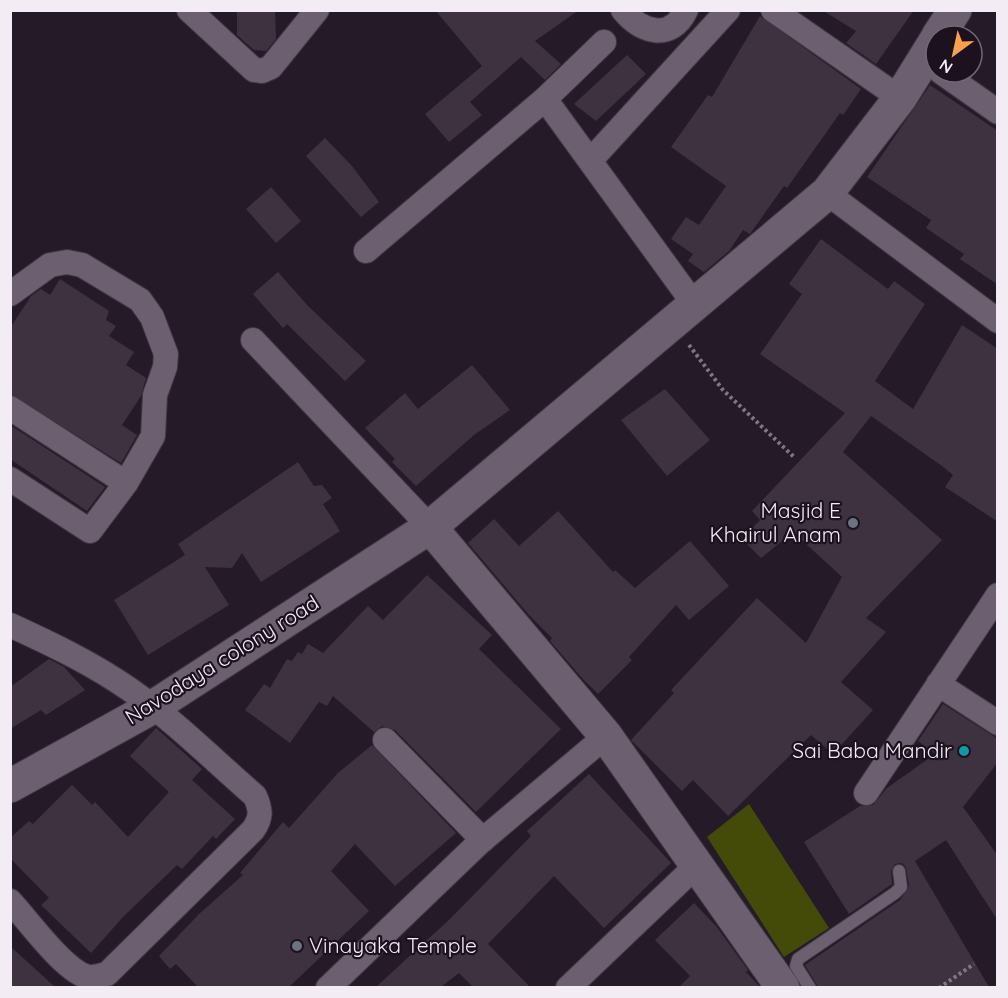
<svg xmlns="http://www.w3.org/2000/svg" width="1008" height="998" font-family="Quicksand,sans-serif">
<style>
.green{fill:#444b09}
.building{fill:#3e3241}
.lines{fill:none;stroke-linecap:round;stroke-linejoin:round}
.lane-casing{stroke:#403843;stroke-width:14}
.street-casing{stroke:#403843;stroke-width:26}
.secondary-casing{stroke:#403843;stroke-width:35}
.path{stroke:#817783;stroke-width:4;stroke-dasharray:3 3;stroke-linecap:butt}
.lane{stroke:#6c5f6f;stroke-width:12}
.street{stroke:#6c5f6f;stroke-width:24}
.secondary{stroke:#6c5f6f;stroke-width:33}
.worship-dot{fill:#6b7280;stroke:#1c111e;stroke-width:2}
.culture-dot{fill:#0f9aa8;stroke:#1c111e;stroke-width:2}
.labels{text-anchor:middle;stroke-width:4.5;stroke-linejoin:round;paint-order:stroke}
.poi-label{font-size:21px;fill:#f3ecf5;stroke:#1c111e;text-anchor:end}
.street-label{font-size:21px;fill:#f3ecf5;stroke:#1c111e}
</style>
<rect width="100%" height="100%" fill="#251a28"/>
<path class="green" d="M 749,804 L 829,928 L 784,957 L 707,837 Z"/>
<path class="building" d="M 237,10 L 275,10 L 276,39 L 266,51 L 254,50 L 237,35 Z
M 435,10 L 579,10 L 535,41 L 561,64 L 545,80 L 521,57 L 470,102 L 482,115 L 449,142 L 425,114 L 482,66 Z
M 822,10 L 914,10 L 876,64 L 846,43 L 856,31 Z
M 760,16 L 861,89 L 843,115 L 840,113 L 787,188 L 784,186 L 750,234 L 743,230 L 729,251 L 704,272 L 688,261 L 693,254 L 671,239 L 686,217 L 699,225 L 726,186 L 671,147 L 708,95 L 712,97 Z
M 627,55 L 646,74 L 596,121 L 574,104 Z
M 930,85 L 998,131 L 998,285 L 960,259 L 964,254 L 926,228 L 931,220 L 867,177 Z
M 325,138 L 352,166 L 379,202 L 361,217 L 306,156 Z
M 271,187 L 301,221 L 276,243 L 246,209 Z
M 821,239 L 888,289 L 894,281 L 925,304 L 875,381 L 913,409 L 962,325 L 998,349 L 998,522 L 945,487 L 953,475 L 942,466 L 871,416 L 843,452 L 942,540 L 866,618 L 886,632 L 841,682 L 873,710 L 833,754 L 811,735 L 728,816 L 693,780 L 682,791 L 631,740 L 674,693 L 671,690 L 757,598 L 806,643 L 842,577 L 793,532 L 761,558 L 742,539 L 760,520 L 752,511 L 845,413 L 760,354 L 802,294 L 789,284 Z
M 278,272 L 308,306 L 366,361 L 345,381 L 287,324 L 283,328 L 253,294 Z
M 60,279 L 109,311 L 106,320 L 116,326 L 109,336 L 134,352 L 126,365 L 146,378 L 141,396 L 122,425 L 137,435 L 121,463 L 10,394 L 10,328 L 31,296 L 41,289 L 50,295 Z
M 472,365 L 510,410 L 474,435 L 416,486 L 392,462 L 395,459 L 365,428 L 405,393 L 418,409 Z
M 665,389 L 710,440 L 667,476 L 621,420 Z
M 10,425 L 105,487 L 87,511 L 10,459 Z
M 298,462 L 314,486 L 322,485 L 332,498 L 323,504 L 340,531 L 261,582 L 242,553 L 232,568 L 205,567 L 229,605 L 148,655 L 114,600 L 185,555 L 178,544 Z
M 558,511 L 613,572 L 615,570 L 635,588 L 690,541 L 729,586 L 689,620 L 676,605 L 629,657 L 632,660 L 598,694 L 582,678 L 550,641 L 552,638 L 529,615 L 468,543 L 494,519 L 519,546 Z
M 427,575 L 492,635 L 479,649 L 561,729 L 476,812 L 395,730 L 382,726 L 374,732 L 333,696 L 327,706 L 319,702 L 290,743 L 245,710 L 264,684 L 270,688 L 287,659 L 292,661 L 298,652 L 302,654 L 308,644 L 323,653 L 368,606 L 383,620 Z
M 49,659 L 64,667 L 85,690 L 46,715 L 41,710 L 10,729 L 10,687 Z
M 943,704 L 998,739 L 998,762 L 963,807 L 998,856 L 998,921 L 946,840 L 915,861 L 989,987 L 818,987 L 805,965 L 900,900 L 909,886 L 906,867 L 902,863 L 895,864 L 891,871 L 892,884 L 849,914 L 804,842 L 860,806 L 873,805 L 887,788 L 935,754 L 918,741 Z
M 156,728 L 202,769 L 192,780 L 235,819 L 216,839 L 213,836 L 182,869 L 177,865 L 123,917 L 91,953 L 41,905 L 49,898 L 10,858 L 10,838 L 29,821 L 33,824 L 72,785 L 92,805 L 95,802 L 128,837 L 169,792 L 130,756 Z
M 372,745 L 456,833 L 395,886 L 355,844 L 331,871 L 369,911 L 289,987 L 198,987 L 176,964 L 170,969 L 159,956 L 199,914 L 243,875 L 240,873 L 283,822 L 289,828 L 338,773 Z
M 589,774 L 671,863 L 604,928 L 554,876 L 488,944 L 530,987 L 473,987 L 459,973 L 441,987 L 376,987 L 451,918 L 531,836 L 527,831 Z
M 694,903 L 716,926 L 748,970 L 746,972 L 760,987 L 679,987 L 690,976 L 655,940 Z
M 10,946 L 55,987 L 10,987 Z"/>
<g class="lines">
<defs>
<path id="lane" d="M 810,988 L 796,966 L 798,959 L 895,893 L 901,887 L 899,871"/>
<path id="street" d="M 189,10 L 254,70 L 262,71 L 271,67 L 317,10
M 623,10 C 641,32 671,42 686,10
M 773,10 L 900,98
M 941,72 L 998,112
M 545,99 L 604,42
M 590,161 L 728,10
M 827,193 L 998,321
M 366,251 L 545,99 L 694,304
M 10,294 L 50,265 L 67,262 L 82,265 L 140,300 L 152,317 L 166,354 L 165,367 L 155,395 L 153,436 L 126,483 L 90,531 L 10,479
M 253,340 L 430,527
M 10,408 L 126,483
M 10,625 C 47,642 83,659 117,681 C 167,713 210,757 255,796 C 261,810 262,817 253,830 L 107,974 C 101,975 94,978 88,977 C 64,971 28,920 10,901
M 938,684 L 998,723
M 385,740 L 483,840
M 866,793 L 998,595
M 328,988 L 479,843 L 606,736
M 568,988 L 696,866"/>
<path id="secondary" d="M 938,36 L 955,10
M 430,527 L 606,736 L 783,988
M 10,786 L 153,707 L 430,527 L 827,193 L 900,98 L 936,40"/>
</defs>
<use href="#lane" class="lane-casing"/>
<use href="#street" class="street-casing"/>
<use href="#secondary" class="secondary-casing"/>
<path class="path" d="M 689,345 L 723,390 L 794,457
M 939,988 L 974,964"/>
<use href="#lane" class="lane"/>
<use href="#street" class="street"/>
<use href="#secondary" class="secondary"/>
</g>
<g class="worship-dot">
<circle cx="853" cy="523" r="6"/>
<circle cx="297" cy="946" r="6"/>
</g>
<circle class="culture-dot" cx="964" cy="751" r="6"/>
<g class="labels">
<g class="poi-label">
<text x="841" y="518">Masjid E<tspan x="841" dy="24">Khairul Anam</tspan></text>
<text x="952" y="758">Sai Baba Mandir</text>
<text x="309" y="953" text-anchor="start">Vinayaka Temple</text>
</g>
<g class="street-label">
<text transform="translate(222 660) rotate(-32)" y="7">Navodaya colony road</text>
</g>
</g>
<rect width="1008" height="998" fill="none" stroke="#f3ecf5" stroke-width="24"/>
<g transform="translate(954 54) rotate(213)"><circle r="28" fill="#1c111e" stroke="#726974" stroke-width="1.5"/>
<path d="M0-4.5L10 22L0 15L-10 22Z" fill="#f9a04c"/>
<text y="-9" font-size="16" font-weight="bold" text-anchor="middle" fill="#f3ecf5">N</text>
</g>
</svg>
